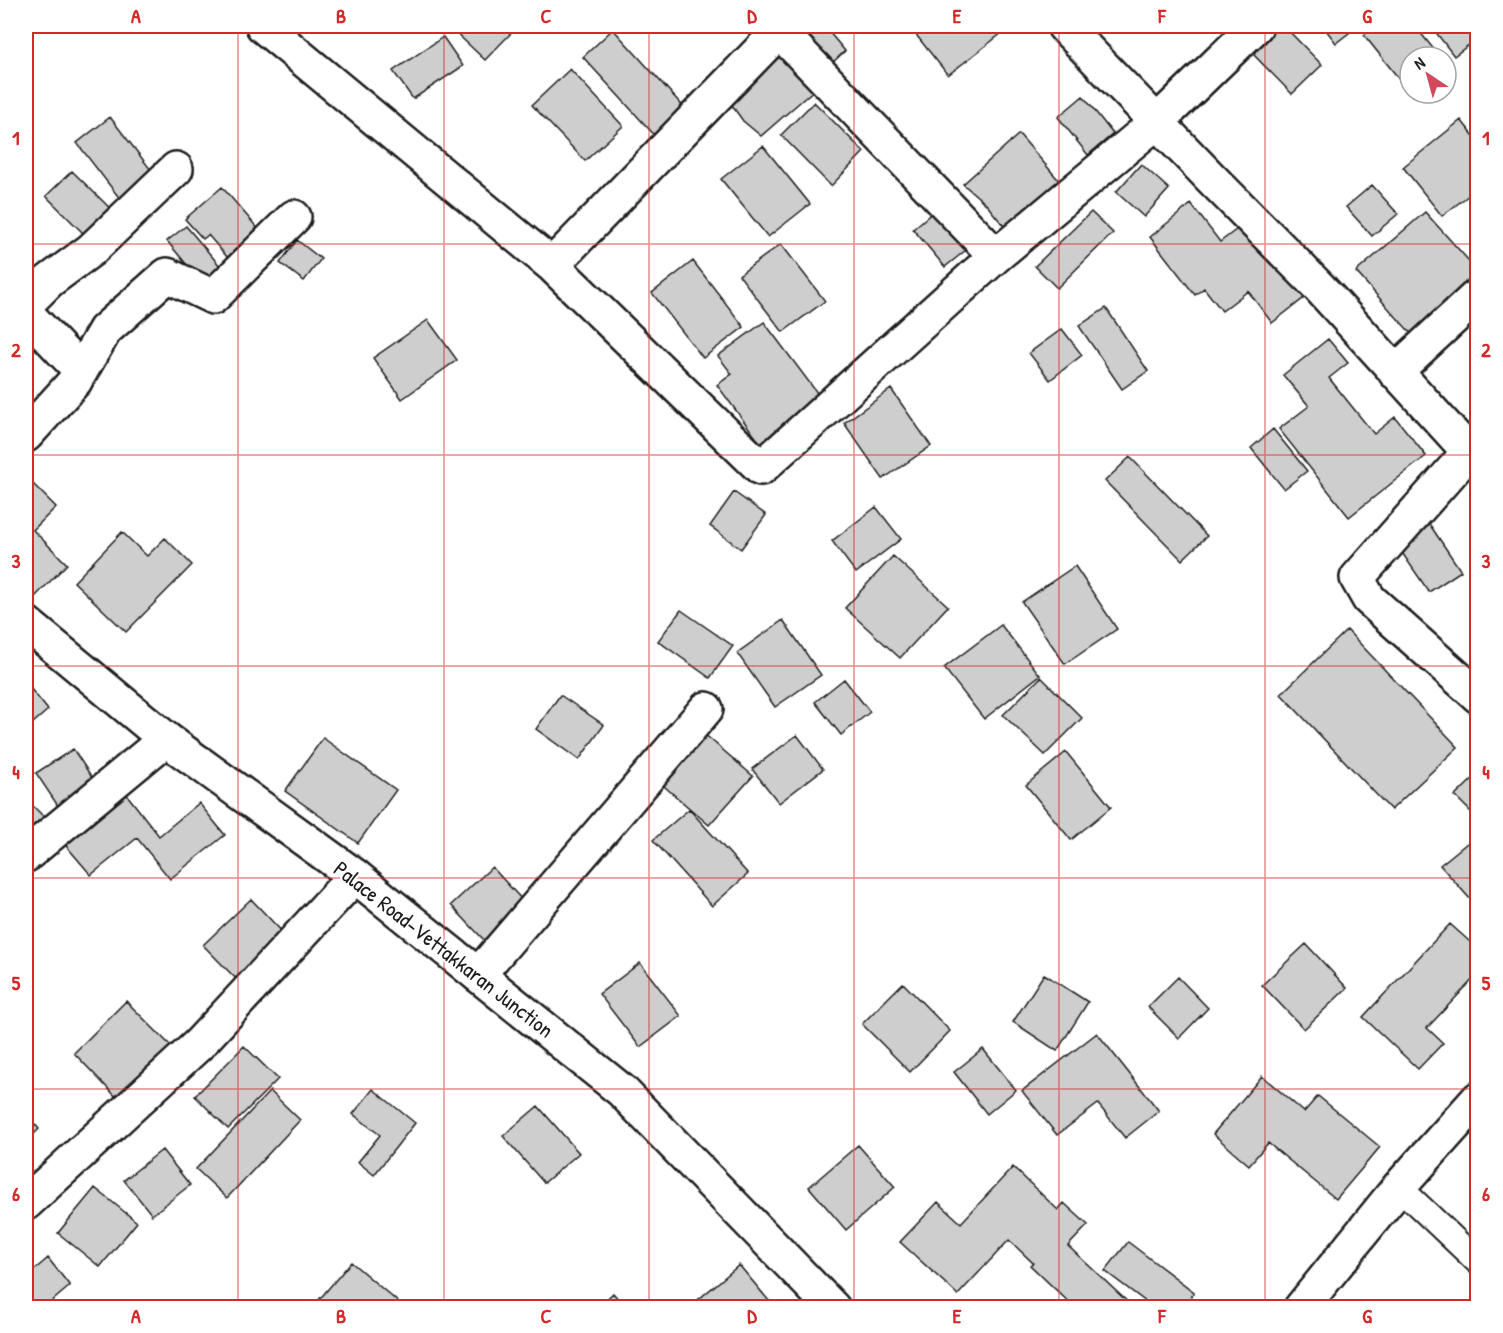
<svg xmlns="http://www.w3.org/2000/svg" width="1503" height="1333" font-family="'Patrick Hand',sans-serif">
<style>
.building{fill:#cecece;stroke:#1c1c1c;stroke-width:1.5}
.lines{fill:none;stroke-linecap:round;stroke-linejoin:round}
.service-casing{stroke:#1c1c1c;stroke-width:28}
.minor-casing{stroke:#1c1c1c;stroke-width:38}
.tertiary-casing{stroke:#1c1c1c;stroke-width:38}
.secondary-casing{stroke:#1c1c1c;stroke-width:38}
.service{stroke:#fff;stroke-width:24}
.minor{stroke:#fff;stroke-width:33}
.tertiary{stroke:#fff;stroke-width:33}
.secondary{stroke:#fff;stroke-width:33}
.grid{fill:none;stroke:#d62828;stroke-width:1.5;stroke-opacity:0.55}
.labels{text-anchor:middle;stroke-width:4.5;stroke-linejoin:round;paint-order:stroke}
.street-label{font-size:22px;fill:#1c1c1c;stroke:#fff}
.neatline{fill:none;stroke:#d62828;stroke-width:2}
.grid-label{font-size:20px;text-anchor:middle;font-weight:bold;fill:#d62828}
</style>
<rect width="100%" height="100%" fill="#fff"/>
<filter id="ink" filterUnits="userSpaceOnUse"><feTurbulence type="fractalNoise" baseFrequency=".0167" numOctaves="2"/><feDisplacementMap in="SourceGraphic" scale="12" xChannelSelector="R" yChannelSelector="G"/><feConvolveMatrix kernelMatrix="1 2 1 2 8 2 1 2 1" color-interpolation-filters="sRGB"/></filter>
<g filter="url(#ink)">
<path class="building" d="M 449,26 L 518,26 L 485,60 Z
M 810,26 L 824,26 L 845,51 L 831,64 L 804,31 Z
M 909,26 L 1011,26 L 948,75 Z
M 1278,26 L 1284,26 L 1322,65 L 1292,94 L 1251,52 Z
M 1323,26 L 1358,26 L 1336,43 Z
M 1375,26 L 1415,26 L 1440,57 L 1410,57 L 1410,89 L 1408,90 L 1364,35 Z
M 1431,26 L 1478,26 L 1478,38 L 1454,56 Z
M 613,29 L 689,113 L 659,140 L 583,57 Z
M 443,37 L 463,66 L 413,99 L 393,71 Z
M 780,49 L 815,89 L 761,136 L 743,121 L 726,97 Z
M 570,69 L 623,126 L 585,161 L 532,105 Z
M 1083,96 L 1113,134 L 1088,155 L 1058,117 Z
M 814,102 L 864,152 L 831,186 L 781,135 Z
M 110,117 L 158,179 L 124,204 L 77,143 Z
M 1461,120 L 1478,141 L 1478,188 L 1442,216 L 1403,167 Z
M 1019,134 L 1062,184 L 1012,236 L 986,204 L 963,184 Z
M 763,146 L 810,204 L 768,237 L 721,179 Z
M 1141,164 L 1169,189 L 1144,217 L 1116,192 Z
M 72,171 L 116,214 L 90,240 L 46,196 Z
M 1372,185 L 1398,214 L 1372,236 L 1346,207 Z
M 222,187 L 267,239 L 235,266 L 208,235 L 203,239 L 185,219 Z
M 1191,204 L 1220,242 L 1245,223 L 1304,298 L 1272,323 L 1248,291 L 1222,311 L 1204,288 L 1195,295 L 1150,237 Z
M 934,211 L 966,250 L 945,267 L 913,229 Z
M 1091,212 L 1113,233 L 1057,288 L 1035,266 Z
M 1425,212 L 1478,271 L 1478,285 L 1416,339 L 1356,272 Z
M 186,226 L 226,273 L 207,289 L 167,241 Z
M 297,240 L 321,259 L 304,281 L 280,263 Z
M 781,244 L 825,301 L 783,332 L 739,275 Z
M 693,261 L 744,327 L 703,358 L 652,293 Z
M 1106,308 L 1148,371 L 1122,389 L 1079,326 Z
M 428,320 L 457,360 L 402,399 L 373,358 Z
M 764,322 L 824,402 L 763,447 L 717,385 L 732,374 L 718,356 Z
M 1062,329 L 1082,355 L 1050,380 L 1029,353 Z
M 1328,339 L 1348,363 L 1329,378 L 1374,434 L 1395,417 L 1426,456 L 1349,517 L 1279,429 L 1309,406 L 1283,375 Z
M 891,389 L 931,446 L 883,479 L 844,423 Z
M 1273,429 L 1307,471 L 1284,489 L 1251,448 Z
M 1130,457 L 1207,536 L 1182,560 L 1105,481 Z
M 26,477 L 56,507 L 33,530 L 67,564 L 34,598 L 26,590 Z
M 734,492 L 766,515 L 741,549 L 710,526 Z
M 876,507 L 901,539 L 856,573 L 832,541 Z
M 1430,525 L 1461,571 L 1429,592 L 1398,547 Z
M 122,532 L 147,556 L 165,538 L 192,565 L 126,632 L 74,582 Z
M 893,556 L 948,606 L 900,658 L 845,608 Z
M 1075,566 L 1117,629 L 1065,664 L 1022,602 Z
M 681,610 L 733,646 L 710,678 L 658,641 Z
M 783,620 L 821,675 L 775,707 L 737,653 Z
M 1001,625 L 1040,675 L 984,719 L 944,668 Z
M 1347,630 L 1458,747 L 1391,810 L 1281,694 Z
M 1041,677 L 1082,718 L 1045,755 L 1003,715 Z
M 844,679 L 870,712 L 841,735 L 815,702 Z
M 26,683 L 48,710 L 26,729 Z
M 560,695 L 604,725 L 579,760 L 536,729 Z
M 702,732 L 753,776 L 709,825 L 658,781 Z
M 797,735 L 823,769 L 779,803 L 752,769 Z
M 323,738 L 396,790 L 358,843 L 285,791 Z
M 73,749 L 97,785 L 60,809 L 36,773 Z
M 1066,752 L 1111,807 L 1071,840 L 1026,785 Z
M 1478,774 L 1478,819 L 1455,796 Z
M 124,791 L 159,836 L 199,803 L 225,835 L 170,879 L 137,838 L 91,875 L 62,841 Z
M 26,799 L 51,824 L 26,837 Z
M 689,809 L 748,874 L 712,906 L 653,840 Z
M 1477,835 L 1478,836 L 1478,908 L 1440,865 Z
M 492,867 L 524,902 L 484,940 L 451,905 Z
M 251,899 L 289,939 L 242,985 L 203,945 Z
M 1450,924 L 1478,949 L 1478,974 L 1427,1028 L 1443,1043 L 1418,1069 L 1363,1017 Z
M 1306,944 L 1347,988 L 1304,1029 L 1262,985 Z
M 640,963 L 681,1016 L 640,1047 L 599,994 Z
M 1044,974 L 1088,1002 L 1057,1051 L 1013,1022 Z
M 1178,977 L 1208,1008 L 1179,1038 L 1148,1007 Z
M 903,983 L 950,1031 L 910,1072 L 862,1024 Z
M 126,1001 L 171,1046 L 118,1099 L 74,1053 Z
M 1097,1033 L 1159,1111 L 1125,1138 L 1098,1104 L 1057,1135 L 1022,1091 Z
M 244,1046 L 278,1079 L 228,1129 L 195,1096 Z
M 983,1049 L 1016,1090 L 987,1114 L 954,1072 Z
M 1262,1076 L 1304,1112 L 1318,1096 L 1380,1147 L 1336,1199 L 1268,1143 L 1249,1165 L 1213,1134 Z
M 373,1089 L 415,1123 L 374,1175 L 358,1162 L 380,1135 L 353,1114 Z
M 270,1091 L 300,1120 L 227,1198 L 196,1169 Z
M 538,1106 L 579,1153 L 544,1183 L 503,1136 Z
M 26,1114 L 39,1129 L 26,1142 Z
M 858,1145 L 895,1187 L 846,1230 L 809,1187 Z
M 162,1150 L 190,1185 L 152,1215 L 124,1180 Z
M 1013,1167 L 1058,1210 L 1064,1203 L 1088,1225 L 1068,1246 L 1133,1307 L 1132,1308 L 1075,1308 L 1030,1265 L 1033,1263 L 1009,1240 L 958,1295 L 900,1242 L 938,1202 L 961,1223 Z
M 95,1188 L 137,1222 L 100,1267 L 58,1233 Z
M 1128,1242 L 1194,1292 L 1182,1308 L 1154,1308 L 1105,1271 Z
M 48,1258 L 70,1286 L 44,1308 L 26,1308 L 26,1277 Z
M 351,1262 L 398,1302 L 393,1308 L 312,1308 Z
M 739,1265 L 775,1308 L 694,1308 L 692,1305 Z
M 613,1293 L 626,1308 L 597,1308 Z
M 1004,1301 L 1011,1308 L 998,1308 Z"/>
<g class="lines">
<defs>
<path id="service" d="M 1399,1187 L 1478,1262"/>
<path id="minor" d="M 263,26 L 552,265 L 761,468 L 996,256 L 1158,121 L 1256,26
M 1064,26 L 1209,176 L 1319,287 L 1469,452 L 1478,459
M 778,30 L 996,256
M 552,265 L 784,26
M 26,304 L 49,281 L 91,250 L 176,169
M 26,313 L 81,371
M 1395,372 L 1478,295
M 26,435 L 75,381 L 105,330 L 167,275 L 213,297 L 294,217
M 1469,452 L 1357,578 L 1369,599 L 1478,696
M 26,855 L 166,739
M 478,975 L 706,709
M 26,1203 L 199,1044 L 355,876"/>
<path id="tertiary" d="M 26,623 L 166,739 L 355,876 L 622,1091 L 833,1308"/>
<path id="secondary" d="M 1301,1308 L 1399,1187 L 1478,1099"/>
</defs>
<use href="#service" class="service-casing"/>
<use href="#minor" class="minor-casing"/>
<use href="#tertiary" class="tertiary-casing"/>
<use href="#secondary" class="secondary-casing"/>
<use href="#service" class="service"/>
<use href="#minor" class="minor"/>
<use href="#tertiary" class="tertiary"/>
<use href="#secondary" class="secondary"/>
</g>
</g>
<path class="grid" d="M 238,26 L 238,1308M 444,26 L 444,1308M 649,26 L 649,1308M 854,26 L 854,1308M 1059,26 L 1059,1308M 1265,26 L 1265,1308M 26,244 L 1478,244M 26,455 L 1478,455M 26,666 L 1478,666M 26,878 L 1478,878M 26,1089 L 1478,1089"/>
<g class="labels">
<g class="street-label">
<text transform="translate(444 949) rotate(38)" y="8">Palace Road-Vettakkaran Junction</text>
</g>
</g>
<rect width="1503" height="1333" fill="none" stroke="#fff" stroke-width="66"/>
<g transform="translate(1428 75) rotate(324)"><circle r="28" fill="#ffffff" stroke="#a4a4a4" stroke-width="1.5"/>
<path d="M0-4.5L10 22L0 15L-10 22Z" fill="#d1495b"/>
<text y="-9" font-size="16" font-weight="bold" text-anchor="middle" fill="#1c1c1c">N</text>
</g>
<rect x="33" y="33" width="1437" height="1267" class="neatline"/>
<g class="grid-label">
<text x="136" y="23">A</text>
<text x="341" y="23">B</text>
<text x="546" y="23">C</text>
<text x="752" y="23">D</text>
<text x="957" y="23">E</text>
<text x="1162" y="23">F</text>
<text x="1367" y="23">G</text>
<text x="16" y="145">1</text>
<text x="1486" y="145">1</text>
<text x="16" y="357">2</text>
<text x="1486" y="357">2</text>
<text x="16" y="568">3</text>
<text x="1486" y="568">3</text>
<text x="16" y="779">4</text>
<text x="1486" y="779">4</text>
<text x="16" y="990">5</text>
<text x="1486" y="990">5</text>
<text x="16" y="1201">6</text>
<text x="1486" y="1201">6</text>
<text x="136" y="1323">A</text>
<text x="341" y="1323">B</text>
<text x="546" y="1323">C</text>
<text x="752" y="1323">D</text>
<text x="957" y="1323">E</text>
<text x="1162" y="1323">F</text>
<text x="1367" y="1323">G</text>
</g>
</svg>
